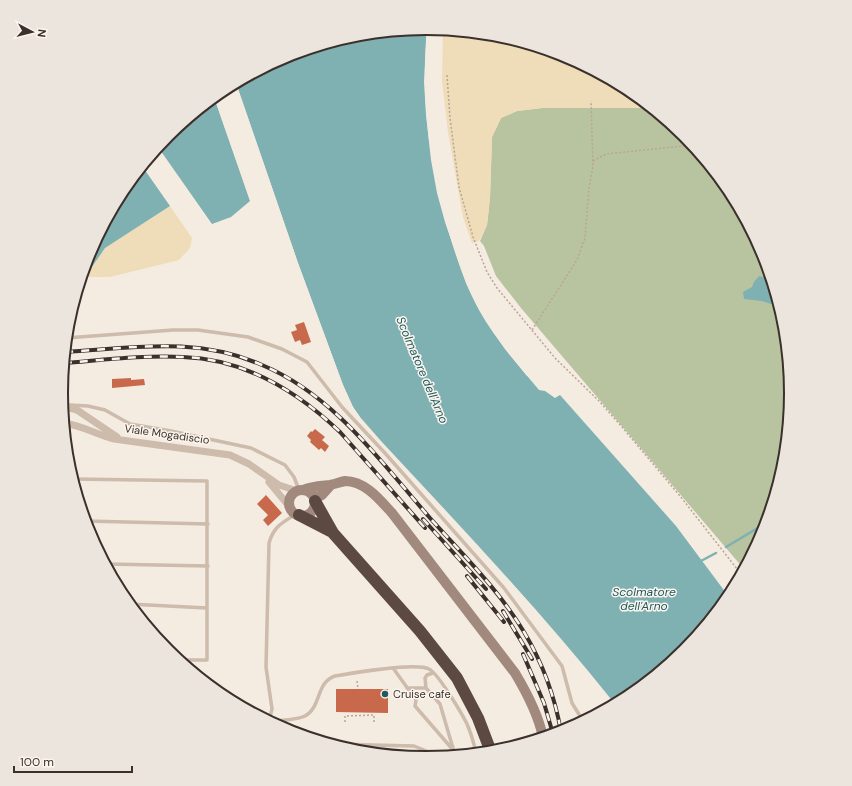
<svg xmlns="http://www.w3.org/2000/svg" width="852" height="786" font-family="'DM Sans',sans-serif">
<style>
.green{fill:#b8c4a0}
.sand{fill:#efdcb8}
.water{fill:#7fb0b2}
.pier{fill:#f4ebe1}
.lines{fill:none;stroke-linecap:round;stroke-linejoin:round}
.stream{stroke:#7fb0b2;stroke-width:2.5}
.building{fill:#c8694b}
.path{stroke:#b9a596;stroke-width:1.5;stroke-dasharray:2 2;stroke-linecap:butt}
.lane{stroke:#cdbbac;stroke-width:3.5}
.street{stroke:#cdbbac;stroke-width:7}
.secondary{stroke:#a18a7d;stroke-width:10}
.highway{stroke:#5c4a42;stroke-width:12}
.rail-casing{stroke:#3b302b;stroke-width:4}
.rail{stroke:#fbf5ee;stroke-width:2.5;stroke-dasharray:8;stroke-linecap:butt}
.poi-dot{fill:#1f5a5e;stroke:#fbf5ee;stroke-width:1.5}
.labels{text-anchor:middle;stroke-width:3;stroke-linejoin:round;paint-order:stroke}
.street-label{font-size:11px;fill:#3b302b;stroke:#fbf5ee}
.poi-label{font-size:11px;fill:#3b302b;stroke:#fbf5ee;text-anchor:start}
.water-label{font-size:12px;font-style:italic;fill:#1f5a5e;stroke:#fbf5ee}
.rim{fill:none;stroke:#3b302b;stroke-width:2}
</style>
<rect width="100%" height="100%" fill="#f4ebe1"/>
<path class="green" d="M 542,108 L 651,108 L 684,135 L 730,190 L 763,254 L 784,322 L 791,393 L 784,464 L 763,533 L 744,569 L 521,308 L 496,276 L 484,246 L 480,241 L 487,225 L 490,198 L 492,137 L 501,118 L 517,111 Z"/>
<path class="sand" d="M 443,30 L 497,35 L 566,56 L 629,90 L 651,108 L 542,108 L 517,111 L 501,118 L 492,137 L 490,198 L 487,225 L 479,241 L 472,243 L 463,217 L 448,132 L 442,81 Z
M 170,206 L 192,238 L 190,248 L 179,260 L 110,277 L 85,277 L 105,248 Z"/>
<path class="water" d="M 427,28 C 420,101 430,176 453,246 C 460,268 468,290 479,310 C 495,339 518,365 539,390 L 545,391 L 555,398 L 560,395 L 676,526 L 729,597 L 684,651 L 629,697 L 615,704 C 542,612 461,527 381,441 L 360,417 L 353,407 L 343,385 L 298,263 L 236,83 L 287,56 L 355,35 Z
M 214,97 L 250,201 L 231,217 L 212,224 L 158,147 L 168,135 Z
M 142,166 L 170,206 L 105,248 L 85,277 L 81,278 L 89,253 L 123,190 Z
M 759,276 L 771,279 L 780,307 L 762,301 L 744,299 L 743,292 L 752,287 L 754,282 Z"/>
<path class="pier" d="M 427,28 L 429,28 L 426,82 L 428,115 L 433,159 L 439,192 L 447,222 L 468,282 L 481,310 L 507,348 L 528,374 L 527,376 L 505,349 L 480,311 L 466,283 L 445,222 L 437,193 L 431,160 L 426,115 L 424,82 Z
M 236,83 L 298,263 L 343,385 L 353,407 L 360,417 L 358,417 L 351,408 L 341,386 L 296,263 L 234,84 Z
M 215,96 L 252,201 L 251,203 L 214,97 Z"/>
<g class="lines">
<path class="stream" d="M 726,547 L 766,523
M 699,562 L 716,553"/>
</g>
<path class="building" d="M 304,322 L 311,342 L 302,345 L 300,340 L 295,342 L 291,332 L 297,330 L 295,325 Z
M 131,378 L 131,380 L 144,379 L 145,385 L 112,388 L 112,379 Z
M 315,429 L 325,437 L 322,440 L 329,446 L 325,452 L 321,448 L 319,450 L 310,442 L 311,440 L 307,436 L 311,431 L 312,432 Z
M 266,495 L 282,513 L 268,526 L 263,520 L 268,515 L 257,504 Z
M 336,689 L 388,689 L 388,713 L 336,712 Z"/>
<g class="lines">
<path class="path" d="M 447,75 L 450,118 L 459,187 L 473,237 L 487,272 L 497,288 L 555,358 L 599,401 L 622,427 L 680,496 L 741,574
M 593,161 L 606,154 L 692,145
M 532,330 L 577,260 L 585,238 L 589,188 L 593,166 L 591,101
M 357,681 L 358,689
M 345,722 L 345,716 L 374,715 L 374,722"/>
<path class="lane" d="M 66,338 L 173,330 L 198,330 L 248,337 L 282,349 L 307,362 L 342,407 L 384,452 L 504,588 L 562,666 L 572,703 L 583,721
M 70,405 L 88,406 L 105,410 L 130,424 L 171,431 L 251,448 L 285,465 L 294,477 L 299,490
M 73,479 L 207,481 L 207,660 L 178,660
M 85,521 L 208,524
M 106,564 L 208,566
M 129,604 L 207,608
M 393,668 L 416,700 L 415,706 L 454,751
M 407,688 L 426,688 L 440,704 L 455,755
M 426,688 L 425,678 L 427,675 L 433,673
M 269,721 L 272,709 L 266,667 L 269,543 C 274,526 282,523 296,514
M 271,722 C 280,720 297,720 305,716 C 321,708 316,682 335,676 C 353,673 415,662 429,669 C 438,673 462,714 467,724 C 471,733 474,744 476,753
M 332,744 L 414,746 L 429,752 L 433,757"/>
<path class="street" d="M 62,406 L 77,410 L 117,437
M 64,423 C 81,425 97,435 114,439 L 230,455 L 249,464 L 279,485 L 297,491
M 269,482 L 293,511"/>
<path class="secondary" d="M 303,490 C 312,486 320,486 330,485 C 335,484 340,482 345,481 C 365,481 380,500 392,513 L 515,673 C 527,693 538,714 543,737
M289 503a13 13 0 1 1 26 0a13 13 0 1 1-26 0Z
M 315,499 L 322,495 L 331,485"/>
<path class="highway" d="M 315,501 L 333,533 L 420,631 L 457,678 L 478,718 L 491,752
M 299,515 L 330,531"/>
<defs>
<path id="rail" d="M 65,352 C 134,348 196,336 262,365 C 334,395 380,461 430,518 C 463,555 499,590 524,632 C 542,662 555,697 561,732
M 64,363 C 103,360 144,355 183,357 C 244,359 297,391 340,432 L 425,528
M 423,519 L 486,589
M 467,576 L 504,622
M 503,611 L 532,659
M 523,654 L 544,703 L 553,734"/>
</defs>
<use href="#rail" class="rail-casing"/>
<use href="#rail" class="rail"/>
</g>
<circle class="poi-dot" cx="385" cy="694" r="4"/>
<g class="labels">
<g class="street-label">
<text transform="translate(167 434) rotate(8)" y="4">Viale Mogadiscio</text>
</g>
<g class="poi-label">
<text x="393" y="698">Cruise cafe</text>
</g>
<g class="water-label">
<text transform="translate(422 370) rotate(67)" y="4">Scolmatore dell'Arno</text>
<text x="644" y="596">Scolmatore<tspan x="644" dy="14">dell'Arno</tspan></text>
</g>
</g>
<path d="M0 0H852V786H0ZM68 393a358 358 0 1 1 716 0a358 358 0 1 1-716 0Z" fill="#ece5de" fill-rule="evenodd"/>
<path class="rim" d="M68 393a358 358 0 1 1 716 0a358 358 0 1 1-716 0Z"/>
<g transform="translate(32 32) rotate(97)" stroke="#fbf5ee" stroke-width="3" paint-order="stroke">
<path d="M0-3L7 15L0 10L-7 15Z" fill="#3b302b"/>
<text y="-6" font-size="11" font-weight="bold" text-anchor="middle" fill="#3b302b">N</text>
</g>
<path d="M14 766v6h118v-6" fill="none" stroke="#3b302b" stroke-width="2"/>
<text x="20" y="766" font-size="12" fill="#3b302b" stroke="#fbf5ee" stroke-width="3" paint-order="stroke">100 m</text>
</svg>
